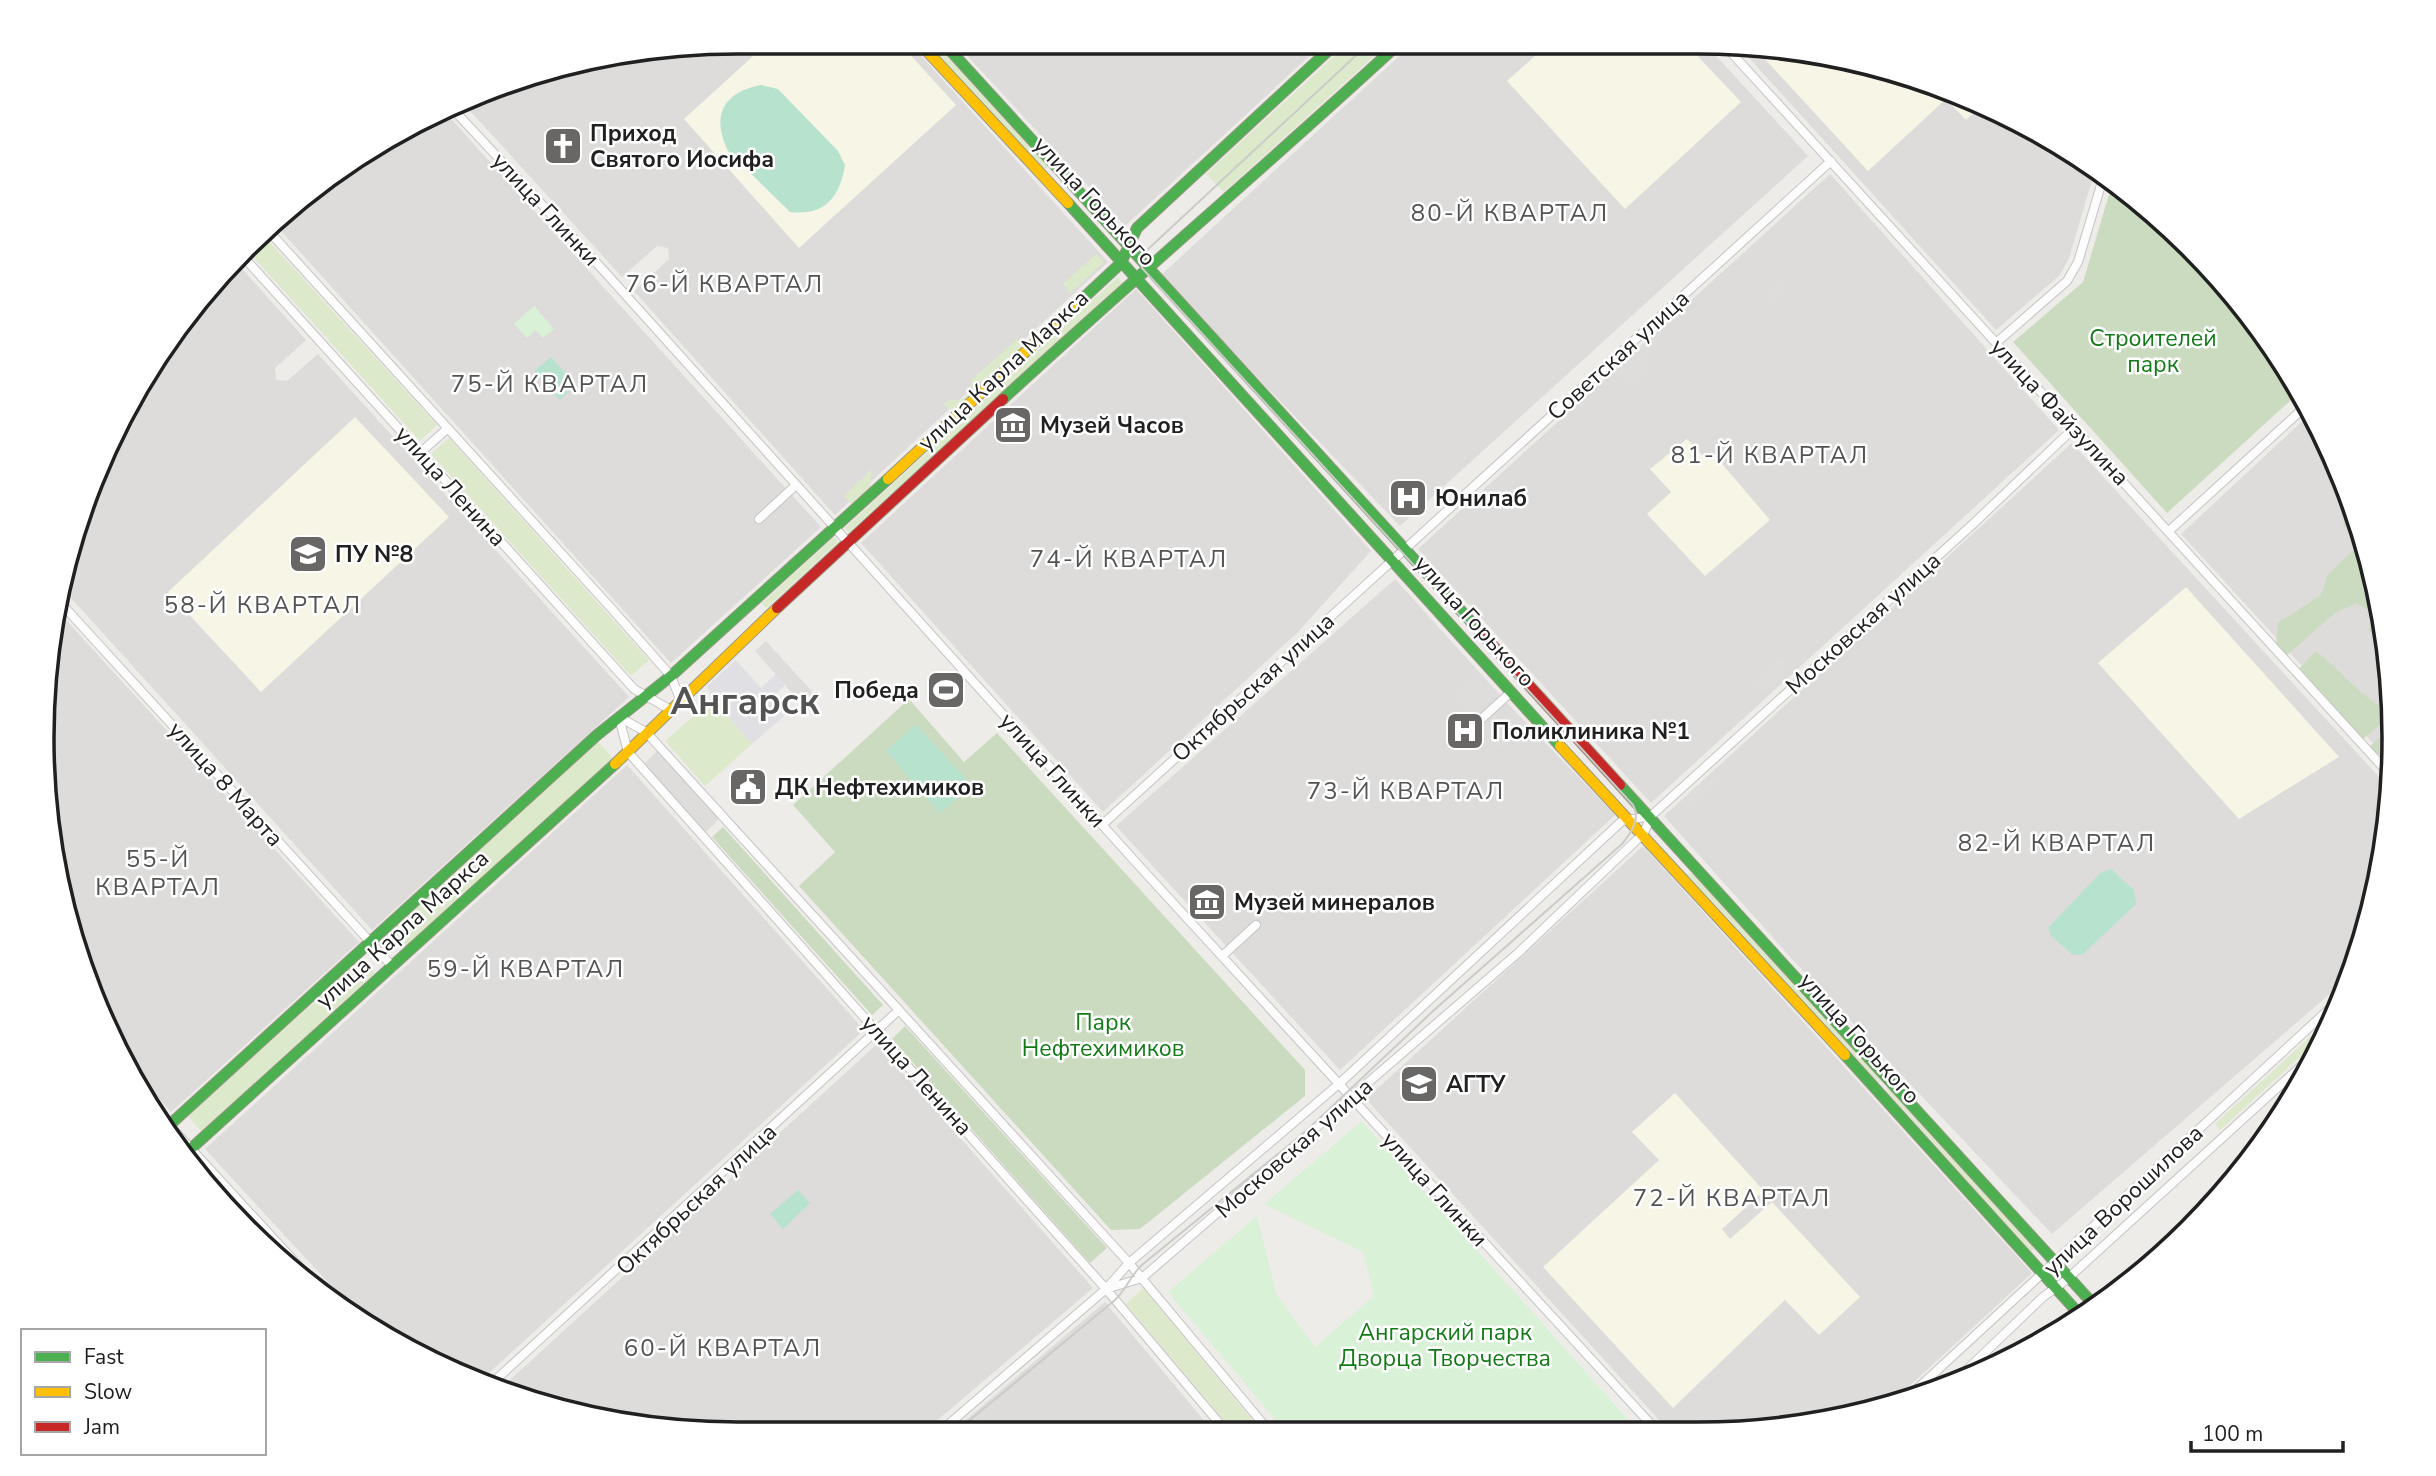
<svg xmlns="http://www.w3.org/2000/svg" width="2436" height="1476" font-family="'Nunito Sans',sans-serif">
<style>
.residential{fill:#dddcda}
.education{fill:#f6f5e6}
.grass{fill:#dce9ca}
.forest{fill:#cbdbc0}
.park{fill:#d9f2d7}
.pitch{fill:#b7e2ce}
.parking{fill:#dedddc}
.plaza{fill:#e0dfe3}
.lines{fill:none;stroke-linecap:round;stroke-linejoin:round}
.street-casing{stroke:#c5c4c3;stroke-width:10}
.fast-casing{stroke:#979782;stroke-width:12}
.slow-casing{stroke:#979782;stroke-width:12}
.jam-casing{stroke:#979782;stroke-width:12}
.street{stroke:#fcfcfc;stroke-width:8}
.fast{stroke:#4caf50;stroke-width:10}
.slow{stroke:#ffc107;stroke-width:10}
.jam{stroke:#c62828;stroke-width:10}
.tram{stroke:#cbcbca;stroke-width:2}
.labels{text-anchor:middle;stroke-width:5;stroke-linejoin:round;paint-order:stroke}
.poi-label{font-size:23px;font-weight:bold;fill:#202020;stroke:#fff;text-anchor:start}
.street-label{font-size:23px;fill:#202020;stroke:#fff}
.park-label{font-size:23px;fill:#127a16;stroke:#fff}
.neighbourhood-label{font-size:24px;letter-spacing:2px;fill:#535353;stroke:#fff}
.town-label{font-size:37px;font-weight:bold;fill:#535353;stroke:#fff}
.rim{fill:none;stroke:#202020;stroke-width:3.5}
</style>
<rect width="100%" height="100%" fill="#eeece9"/>
<path class="residential" d="M 647,48 L 914,48 L 1108,262 L 835,515 L 634,291 L 669,259 L 668,248 L 657,246 L 622,277 L 461,101 L 515,79 Z
M 960,48 L 1318,48 L 1125,226 Z
M 1408,48 L 1709,48 L 1808,156 L 1400,526 L 1160,276 Z
M 1740,48 L 1788,48 L 1964,95 L 2095,170 L 2069,258 L 2060,275 L 1996,330 Z
M 442,109 L 821,527 L 671,663 L 273,222 L 315,186 Z
M 1830,174 L 2059,430 L 1651,803 L 1418,549 Z
M 234,260 L 306,340 L 275,368 L 276,380 L 287,381 L 318,354 L 629,697 L 372,930 L 62,588 L 79,515 L 160,351 Z
M 1136,289 L 1371,551 L 1298,632 L 1103,812 L 861,543 Z
M 2311,413 L 2357,514 L 2388,647 L 2392,764 L 2181,534 Z
M 2072,443 L 2391,790 L 2370,918 L 2347,979 L 2052,1234 L 1793,960 L 1664,816 Z
M 1395,579 L 1510,706 L 1615,815 L 1340,1070 L 1116,826 Z
M 57,610 L 359,942 L 171,1112 L 134,1072 L 79,961 L 48,829 L 42,738 L 48,647 Z
M 627,765 L 864,1030 L 478,1383 L 359,1316 L 205,1149 Z
M 1643,846 L 2032,1273 L 1891,1403 L 1744,1432 L 1670,1432 L 1366,1099 Z
M 877,1044 L 1093,1288 L 927,1429 L 648,1428 L 500,1389 Z
M 191,1162 L 215,1188 L 286,1265 L 246,1230 Z
M 1105,1302 L 1212,1430 L 955,1429 Z"/>
<path class="education" d="M 762,48 L 904,48 L 956,105 L 799,248 L 684,119 Z
M 1544,48 L 1690,48 L 1741,102 L 1625,209 L 1507,81 Z
M 1773,48 L 1788,48 L 1964,95 L 1982,105 L 1966,120 L 1946,99 L 1868,171 L 1763,57 Z
M 355,417 L 449,517 L 261,692 L 168,592 Z
M 1687,439 L 1705,458 L 1712,452 L 1770,520 L 1705,576 L 1647,514 L 1671,492 L 1650,469 Z
M 2186,587 L 2339,757 L 2239,819 L 2098,663 Z
M 1675,1093 L 1764,1191 L 1722,1229 L 1730,1239 L 1772,1202 L 1860,1297 L 1819,1335 L 1785,1300 L 1673,1408 L 1543,1267 L 1659,1160 L 1632,1132 Z"/>
<path class="grass" d="M 931,48 L 944,48 L 1051,164 L 1044,170 Z
M 1343,48 L 1383,48 L 1224,192 L 1206,174 Z
M 262,234 L 437,425 L 420,441 L 246,249 Z
M 1096,254 L 1104,262 L 1070,293 L 1063,284 Z
M 1118,277 L 1122,283 L 849,532 L 845,528 Z
M 1017,339 L 1021,343 L 1018,353 L 953,410 L 943,405 L 951,399 C 962,403 968,396 972,387 L 971,380 Z
M 449,438 L 649,660 L 631,676 L 431,454 Z
M 872,469 L 870,488 L 851,504 L 844,496 Z
M 834,537 L 838,542 L 766,608 L 762,603 Z
M 713,699 L 752,744 L 705,786 L 665,741 Z
M 598,742 L 613,758 L 403,950 L 388,934 Z
M 1686,873 L 1697,875 L 1884,1079 L 1879,1083 Z
M 362,959 L 375,973 L 201,1131 L 188,1116 Z
M 2334,1015 L 2327,1032 L 2220,1130 L 2215,1124 Z
M 1890,1086 L 2036,1247 L 2031,1252 L 1886,1090 Z
M 1143,1288 L 1261,1431 L 1232,1430 L 1126,1304 Z"/>
<path class="forest" d="M 2113,181 L 2221,279 L 2301,391 L 2167,513 L 2013,342 L 2083,282 Z
M 2354,513 L 2385,635 L 2369,632 L 2373,612 L 2356,603 L 2334,614 L 2287,655 L 2276,645 L 2278,623 L 2321,595 L 2328,574 L 2358,546 L 2343,523 Z
M 2316,651 C 2338,668 2354,689 2378,705 L 2390,703 L 2390,716 L 2362,740 L 2298,670 Z
M 909,699 L 964,762 L 997,733 L 1305,1070 L 1305,1096 L 1140,1229 L 1111,1230 L 799,886 L 835,852 L 793,805 Z
M 2391,728 L 2392,758 L 2387,761 L 2369,747 Z
M 723,827 L 883,1005 L 872,1015 L 712,837 Z
M 905,1026 L 1107,1248 L 1090,1263 L 892,1039 Z"/>
<path class="park" d="M 534,306 L 554,329 L 543,338 L 535,330 L 527,338 L 514,324 Z
M 1362,1121 L 1639,1432 L 1285,1431 L 1168,1292 L 1257,1216 L 1277,1295 L 1315,1347 L 1374,1296 L 1363,1252 L 1264,1204 Z"/>
<path class="pitch" d="M 761,85 L 778,89 L 838,151 L 845,165 C 840,197 825,216 790,212 L 728,151 C 711,116 723,92 761,85 Z
M 551,357 L 576,385 L 560,400 L 534,371 Z
M 916,724 L 972,786 L 940,813 L 886,751 Z
M 2111,869 L 2134,890 L 2136,904 L 2083,954 L 2073,955 L 2051,936 L 2048,928 L 2100,873 Z
M 798,1190 L 810,1203 L 783,1229 L 770,1214 Z"/>
<path class="parking" d="M 1778,279 L 1789,291 L 1774,305 L 1764,294 Z
M 1647,340 L 1650,372 L 1633,387 L 1612,373 Z
M 766,641 L 818,698 L 806,709 L 755,651 Z
M 1781,657 L 1790,668 L 1762,694 L 1753,683 Z
M 1477,670 L 1527,727 L 1501,750 L 1451,693 Z
M 659,749 L 720,818 L 704,834 L 642,766 Z
M 1712,773 L 1719,781 L 1687,810 L 1680,802 Z"/>
<path class="plaza" d="M 736,660 L 761,688 L 776,674 L 785,685 L 770,699 L 784,716 L 752,744 L 713,699 L 707,686 Z"/>
<g class="lines">
<defs>
<path id="street" d="M 1727,48 L 2392,777
M 450,106 L 604,271 L 1141,868 L 1658,1432
M 266,228 L 611,608 L 671,676 L 680,699
M 240,253 L 634,689 L 669,709
M 1996,343 L 2067,281 L 2078,262 L 2104,175
M 421,452 L 448,428
M 759,519 L 795,486
M 2169,531 L 2307,405
M 59,601 L 393,967
M 619,717 L 646,732 L 1129,1263 L 1269,1431
M 619,717 L 628,752 L 1106,1289 L 1225,1430
M 1478,722 L 1510,693
M 1102,825 L 1831,161
M 1222,956 L 1256,925
M 148,1102 L 329,1299
M 1106,1289 L 1142,1278 L 1518,953 L 1644,833 L 1651,816 L 1973,524 L 2074,428
M 1954,1382 L 2043,1297 L 2065,1281 L 2321,1048
M 489,1386 L 899,1010
M 1905,1400 L 2340,999
M 943,1429 L 1106,1289 L 1129,1263 L 1340,1083 L 1622,821 L 1651,816"/>
<path id="fast" d="M 948,48 L 1485,637
M 1068,203 L 1560,746
M 1077,304 L 1121,263 L 1137,228 L 1331,48
M 1003,399 C 1132,280 1265,167 1394,48
M 1620,785 L 2095,1306
M 1845,1055 L 2081,1316
M 164,1130 L 597,735 L 671,676 L 888,479
M 184,1155 L 615,764"/>
<path id="slow" d="M 924,48 L 1068,203
M 888,479 L 1077,304
M 1560,746 L 1845,1055
M 615,764 L 777,608"/>
<path id="jam" d="M 777,608 L 1003,399
M 1485,637 L 1620,785"/>
</defs>
<use href="#street" class="street-casing"/>
<use href="#fast" class="fast-casing"/>
<use href="#slow" class="slow-casing"/>
<use href="#jam" class="jam-casing"/>
<use href="#street" class="street"/>
<use href="#fast" class="fast"/>
<use href="#slow" class="slow"/>
<use href="#jam" class="jam"/>
<path class="tram" d="M 959,1429 L 1115,1300 C 1128,1288 1130,1275 1143,1264 L 1305,1132 L 1433,1011 L 1622,844 C 1631,833 1641,819 1633,805 L 1142,268 L 1141,259 L 1145,252 L 1364,48"/>
</g>
<defs>
<symbol id="church-square" viewBox="-11 -11 22 22"><rect x="-9" y="-9" width="18" height="18" rx="4" fill="#686766" stroke="#fff"/><path d="M-1.2-6h2.4v3.5h3.3v2.4h-3.3V6h-2.4V-.1h-3.3v-2.4h3.3Z" fill="#fff"/></symbol>
<symbol id="museum-square" viewBox="-11 -11 22 22"><rect x="-9" y="-9" width="18" height="18" rx="4" fill="#686766" stroke="#fff"/><path d="M0-6L6-3V-2H-6V-3ZM-5-1h2V3h-2ZM-1-1h2V3h-2ZM3-1h2V3H3ZM-6 4H6V6H-6Z" fill="#fff"/></symbol>
<symbol id="hospital-square" viewBox="-11 -11 22 22"><rect x="-9" y="-9" width="18" height="18" rx="4" fill="#686766" stroke="#fff"/><path d="M-5-5h3v3.5h4V-5h3V5h-3V1.5h-4V5h-3Z" fill="#fff"/></symbol>
<symbol id="university-square" viewBox="-11 -11 22 22"><rect x="-9" y="-9" width="18" height="18" rx="4" fill="#686766" stroke="#fff"/><path d="M0-5L7-2L0 1L-7-2ZM-4 1L0 2.5L4 1V4Q0 6-4 4Z" fill="#fff"/></symbol>
<symbol id="stadium-square" viewBox="-11 -11 22 22"><rect x="-9" y="-9" width="18" height="18" rx="4" fill="#686766" stroke="#fff"/><path d="M0-5a6.5 5 0 1 0 0 10a6.5 5 0 1 0 0-10ZM-3.5-1.8h7v3.6h-7Z" fill="#fff"/></symbol>
<symbol id="civic-square" viewBox="-11 -11 22 22"><rect x="-9" y="-9" width="18" height="18" rx="4" fill="#686766" stroke="#fff"/><path d="M-.6-6.5H3V-4.5H.6V-3L4-1V1h2V6H-6V1h2V-1L-.6-3ZM-1.2 2.5V6h2.4V2.5Z" fill="#fff"/></symbol>
</defs>
<g fill-rule="evenodd">
<use href="#church-square" x="541" y="124" width="44" height="44"/>
<use href="#museum-square" x="991" y="403" width="44" height="44"/>
<use href="#hospital-square" x="1386" y="476" width="44" height="44"/>
<use href="#university-square" x="286" y="532" width="44" height="44"/>
<use href="#stadium-square" x="924" y="668" width="44" height="44"/>
<use href="#hospital-square" x="1443" y="709" width="44" height="44"/>
<use href="#civic-square" x="726" y="765" width="44" height="44"/>
<use href="#museum-square" x="1185" y="880" width="44" height="44"/>
<use href="#university-square" x="1397" y="1062" width="44" height="44"/>
</g>
<g class="labels">
<g class="poi-label">
<text x="590" y="141">Приход<tspan x="590" dy="26">Святого Иосифа</tspan></text>
<text x="1040" y="433">Музей Часов</text>
<text x="1435" y="506">Юнилаб</text>
<text x="335" y="562">ПУ №8</text>
<text x="919" y="698" text-anchor="end">Победа</text>
<text x="1492" y="739">Поликлиника №1</text>
<text x="775" y="795">ДК Нефтехимиков</text>
<text x="1234" y="910">Музей минералов</text>
<text x="1446" y="1092">АГТУ</text>
</g>
<g class="street-label">
<text transform="translate(1095 201) rotate(47)" y="8">улица Горького</text>
<text transform="translate(546 209) rotate(47)" y="8">улица Глинки</text>
<text transform="translate(1618 355) rotate(-42)" y="8">Советская улица</text>
<text transform="translate(1003 370) rotate(-43)" y="8">улица Карла Маркса</text>
<text transform="translate(2060 412) rotate(47)" y="8">улица Файзулина</text>
<text transform="translate(451 486) rotate(48)" y="8">улица Ленина</text>
<text transform="translate(1475 621) rotate(48)" y="8">улица Горького</text>
<text transform="translate(1863 623) rotate(-42)" y="8">Московская улица</text>
<text transform="translate(1253 687) rotate(-42)" y="8">Октябрьская улица</text>
<text transform="translate(1053 770) rotate(48)" y="8">улица Глинки</text>
<text transform="translate(226 784) rotate(48)" y="8">улица 8 Марта</text>
<text transform="translate(402 929) rotate(-42)" y="8">улица Карла Маркса</text>
<text transform="translate(1860 1038) rotate(48)" y="8">улица Горького</text>
<text transform="translate(917 1075) rotate(48)" y="8">улица Ленина</text>
<text transform="translate(1294 1148) rotate(-41)" y="8">Московская улица</text>
<text transform="translate(1435 1189) rotate(48)" y="8">улица Глинки</text>
<text transform="translate(696 1199) rotate(-43)" y="8">Октябрьская улица</text>
<text transform="translate(2123 1200) rotate(-43)" y="8">улица Ворошилова</text>
</g>
<g class="park-label">
<text x="2153" y="346">Строителей<tspan x="2153" dy="26">парк</tspan></text>
<text x="1103" y="1030">Парк<tspan x="1103" dy="26">Нефтехимиков</tspan></text>
<text x="1445" y="1340">Ангарский парк<tspan x="1445" dy="26">Дворца Творчества</tspan></text>
</g>
<g class="neighbourhood-label">
<text x="1510" y="221">80-Й КВАРТАЛ</text>
<text x="725" y="292">76-Й КВАРТАЛ</text>
<text x="550" y="392">75-Й КВАРТАЛ</text>
<text x="1770" y="463">81-Й КВАРТАЛ</text>
<text x="1129" y="567">74-Й КВАРТАЛ</text>
<text x="263" y="613">58-Й КВАРТАЛ</text>
<text x="1406" y="799">73-Й КВАРТАЛ</text>
<text x="2057" y="851">82-Й КВАРТАЛ</text>
<text x="158" y="867">55-Й<tspan x="158" dy="28">КВАРТАЛ</tspan></text>
<text x="526" y="977">59-Й КВАРТАЛ</text>
<text x="1732" y="1206">72-Й КВАРТАЛ</text>
<text x="723" y="1356">60-Й КВАРТАЛ</text>
</g>
<g class="town-label">
<text x="745" y="714">Ангарск</text>
</g>
</g>
<path d="M0 0H2436V1476H0ZM738 54H1698A684 684 0 0 1 2382 738V738A684 684 0 0 1 1698 1422H738A684 684 0 0 1 54 738V738A684 684 0 0 1 738 54Z" fill="#fff" fill-rule="evenodd"/>
<path class="rim" d="M738 54H1698A684 684 0 0 1 2382 738V738A684 684 0 0 1 1698 1422H738A684 684 0 0 1 54 738V738A684 684 0 0 1 738 54Z"/>
<rect x="21" y="1329" width="245" height="126" fill="#ffffff" stroke="#a6a6a6" stroke-width="2"/>
<rect x="35" y="1352" width="35" height="10" fill="#4caf50" stroke="#a6a6a6" stroke-width="2"/>
<text x="84" y="1364" font-size="21" fill="#202020">Fast</text>
<rect x="35" y="1387" width="35" height="10" fill="#ffc107" stroke="#a6a6a6" stroke-width="2"/>
<text x="84" y="1399" font-size="21" fill="#202020">Slow</text>
<rect x="35" y="1422" width="35" height="10" fill="#c62828" stroke="#a6a6a6" stroke-width="2"/>
<text x="84" y="1434" font-size="21" fill="#202020">Jam</text>
<path d="M2191 1441v10h152v-10" fill="none" stroke="#202020" stroke-width="3.5"/>
<text x="2202" y="1441" font-size="21" fill="#202020" stroke="#ffffff" stroke-width="5" paint-order="stroke">100 m</text>
</svg>
